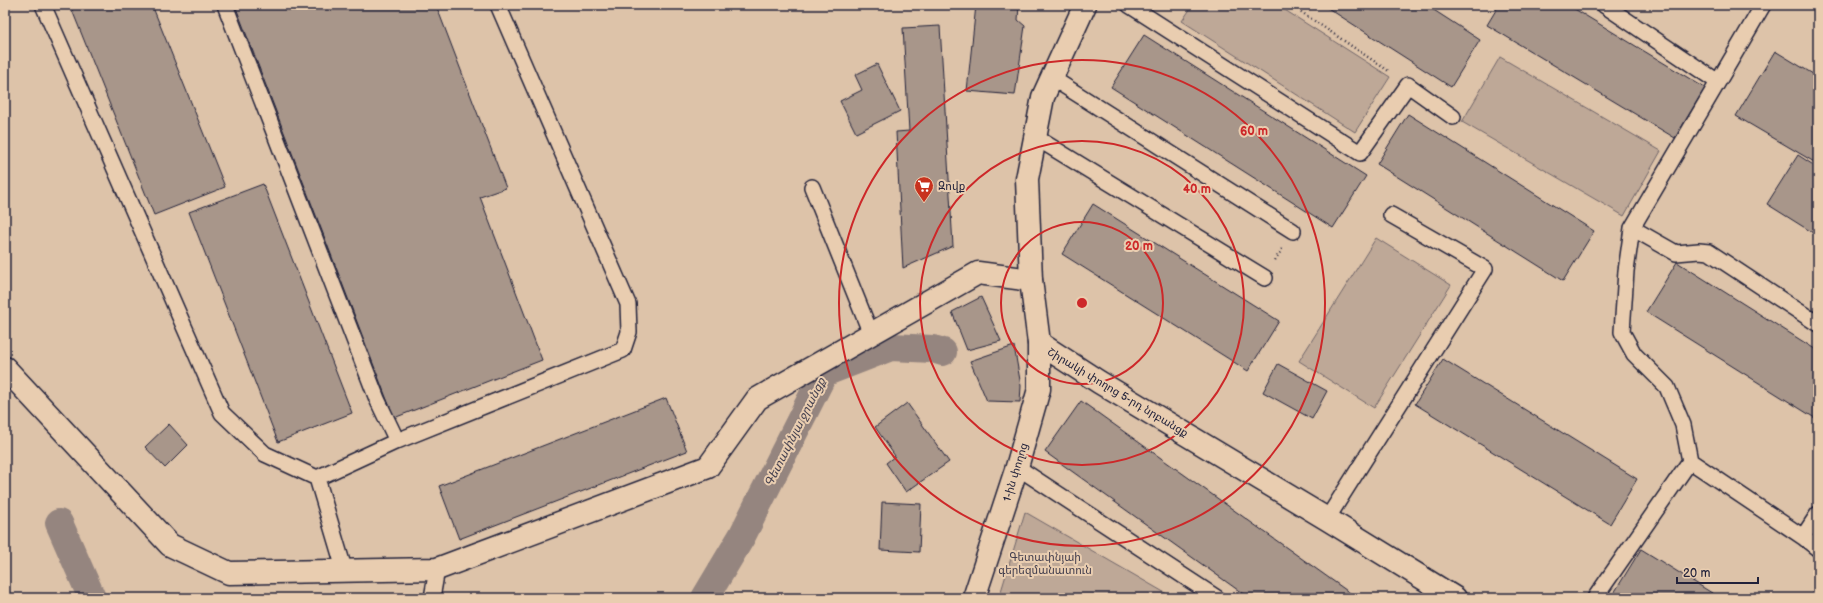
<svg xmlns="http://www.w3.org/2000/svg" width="1823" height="603" font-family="'Balsamiq Sans','Noto Sans Armenian',sans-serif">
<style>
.green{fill:#bea897;stroke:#706569}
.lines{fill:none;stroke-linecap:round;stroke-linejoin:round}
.canal{stroke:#95857f;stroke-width:28}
.building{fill:#a8968a;stroke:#22223b}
.service-casing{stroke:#22223b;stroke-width:18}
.minor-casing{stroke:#22223b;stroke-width:25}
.tertiary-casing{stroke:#22223b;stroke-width:25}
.secondary-casing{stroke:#22223b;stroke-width:25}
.path{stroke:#22223b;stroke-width:2.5;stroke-dasharray:1 3;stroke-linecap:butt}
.service{stroke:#e9cdb0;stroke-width:15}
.minor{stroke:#e9cdb0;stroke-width:22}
.tertiary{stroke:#e9cdb0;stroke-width:22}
.secondary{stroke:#e9cdb0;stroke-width:22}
.ring{fill:none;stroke:#cd2829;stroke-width:2}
.labels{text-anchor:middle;stroke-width:4;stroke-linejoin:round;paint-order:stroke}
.poi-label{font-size:11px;fill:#22223b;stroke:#e9cdb0;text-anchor:start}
.street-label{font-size:11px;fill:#22223b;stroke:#e9cdb0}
.park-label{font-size:11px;fill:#413d4d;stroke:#e9cdb0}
.water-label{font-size:12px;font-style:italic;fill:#44404f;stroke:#e9cdb0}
.centre{fill:#cd2829;stroke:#e9cdb0;stroke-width:2}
.ring-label{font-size:12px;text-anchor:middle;font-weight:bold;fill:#cd2829;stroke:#e9cdb0;stroke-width:4;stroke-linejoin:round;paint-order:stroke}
</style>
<rect width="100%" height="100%" fill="#ddc3a9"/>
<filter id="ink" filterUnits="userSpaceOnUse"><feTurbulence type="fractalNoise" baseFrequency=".025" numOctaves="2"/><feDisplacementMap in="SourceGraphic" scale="8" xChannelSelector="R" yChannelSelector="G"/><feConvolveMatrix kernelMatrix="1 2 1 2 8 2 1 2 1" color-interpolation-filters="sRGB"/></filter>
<g filter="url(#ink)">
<path class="green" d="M 1193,5 L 1277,5 L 1390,77 L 1355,132 L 1182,21 Z
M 1500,57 L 1661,151 L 1624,216 L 1462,122 Z
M 1376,238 L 1451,285 L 1374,408 L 1299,361 Z
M 1025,512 L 1174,598 L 999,598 Z"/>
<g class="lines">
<path class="canal" d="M 59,523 L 92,598
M 705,598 L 742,536 L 824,373 L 891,347 L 933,349 L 943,352"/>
</g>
<path class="building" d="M 70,5 L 152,5 L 225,187 L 154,215 Z
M 235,5 L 436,5 L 506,188 L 480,197 L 542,360 L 394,418 Z
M 976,5 L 1019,5 L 1018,20 L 1025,26 L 1015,95 L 967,91 Z
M 1323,5 L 1426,5 L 1480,40 L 1451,87 Z
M 1499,5 L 1568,5 L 1705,88 L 1675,138 L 1487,25 Z
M 940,26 L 953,246 L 903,268 L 896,132 L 909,131 L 903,28 Z
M 1144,35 L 1366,176 L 1333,228 L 1111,87 Z
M 1775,51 L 1818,77 L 1818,160 L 1816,163 L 1736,116 Z
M 877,64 L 900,111 L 856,133 L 840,101 L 862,90 L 855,75 Z
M 1408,114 L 1594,231 L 1563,281 L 1377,164 Z
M 1798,155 L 1818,168 L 1818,236 L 1767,204 Z
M 263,184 L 352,413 L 278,442 L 189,212 Z
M 1093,204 L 1279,321 L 1248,371 L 1062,254 Z
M 1677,262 L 1818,351 L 1818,420 L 1646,312 Z
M 981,297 L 1001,341 L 967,350 L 952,312 Z
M 1014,346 L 1021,386 L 1020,402 L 987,401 L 970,361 Z
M 1443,359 L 1637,479 L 1610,524 L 1415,404 Z
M 1278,364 L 1327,391 L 1312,419 L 1263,392 Z
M 666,398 L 687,451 L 459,539 L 439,486 Z
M 1081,401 L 1357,598 L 1249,598 L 1045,452 Z
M 907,403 L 949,462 L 906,492 L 886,463 L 895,456 L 875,427 Z
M 169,424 L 188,445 L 165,468 L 145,447 Z
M 882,502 L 921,504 L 919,552 L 880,550 Z
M 1641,549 L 1720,598 L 1611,598 Z"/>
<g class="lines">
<defs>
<path id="service" d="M 43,5 L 222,413 L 265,454 L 317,478 L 345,572
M 225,5 L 377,399 L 397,441 L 317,478
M 1129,5 L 1360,153 L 1408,85 L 1453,117
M 1604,5 L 1718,82 L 1632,228 L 1626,271 L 1622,332 L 1634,354 L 1667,387 L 1683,425 L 1690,461 L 1803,537 L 1818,514
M 1052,78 L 1293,231
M 1718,82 L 1763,5
M 1035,137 L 1265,278
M 812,187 L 871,334
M 1632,228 L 1676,253 L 1699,251 L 1709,252 L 1818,324
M 397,441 L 623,350 L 629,332 L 628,304 L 498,5
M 1017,467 L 1217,598
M 1327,519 L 1485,269 L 1391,215
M 1803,537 L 1818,549
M 432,598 L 437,569
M 1595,598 L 1690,461"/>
<path id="minor" d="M 5,368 L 170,545 L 229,573 L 437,569 L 708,467 L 757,399 L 978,273 L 1031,280"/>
<path id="tertiary" d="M 1039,343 L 1099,382 L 1327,519 L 1455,598"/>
<path id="secondary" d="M 974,598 L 1017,467 L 1039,389 L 1039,343 L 1031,280 L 1027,179 L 1043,97 L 1085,5"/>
</defs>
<use href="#service" class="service-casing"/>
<use href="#minor" class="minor-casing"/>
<use href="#tertiary" class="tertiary-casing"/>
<use href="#secondary" class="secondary-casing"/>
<path class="path" d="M 1291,5 L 1390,72
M 1275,260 L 1282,249"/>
<use href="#service" class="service"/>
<use href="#minor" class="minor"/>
<use href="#tertiary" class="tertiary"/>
<use href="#secondary" class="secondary"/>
</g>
</g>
<g class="ring">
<circle cx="1082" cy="303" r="81"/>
<circle cx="1082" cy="303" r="162"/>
<circle cx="1082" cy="303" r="243"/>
</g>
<defs>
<symbol id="supermarket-pin" viewBox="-11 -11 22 30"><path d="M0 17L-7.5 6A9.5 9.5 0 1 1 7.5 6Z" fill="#c8321e" stroke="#e9cdb0"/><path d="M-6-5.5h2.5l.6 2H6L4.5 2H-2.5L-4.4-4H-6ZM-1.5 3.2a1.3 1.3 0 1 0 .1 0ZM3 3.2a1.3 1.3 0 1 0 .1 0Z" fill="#fff"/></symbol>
</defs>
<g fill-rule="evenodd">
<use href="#supermarket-pin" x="913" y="175" width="22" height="30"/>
</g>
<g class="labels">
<g class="poi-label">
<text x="938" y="190">Զովք</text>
</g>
<g class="street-label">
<text transform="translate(1118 392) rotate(31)" y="4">Շիրակի փողոց 5-րդ նրբանցք</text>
<text transform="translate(1015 472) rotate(-73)" y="4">1-ին փողոց</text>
</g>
<g class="park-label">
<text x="1045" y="561">Գետափնյաի<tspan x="1045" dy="13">գերեզմանատուն</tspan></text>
</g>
<g class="water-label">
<text transform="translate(795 432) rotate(-63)" y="4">Գետափնյա ջրանցք</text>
</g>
</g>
<circle cx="1082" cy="303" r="6" class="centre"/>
<g class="ring-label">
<text x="1254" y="135">60 m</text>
<text x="1197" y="193">40 m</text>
<text x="1139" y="250">20 m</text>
</g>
<rect width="1823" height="603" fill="none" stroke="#e9cdb0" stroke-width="20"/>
<rect x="10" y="10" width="1803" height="583" fill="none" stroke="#22223b" stroke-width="1.5" filter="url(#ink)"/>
<path d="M1677 577v6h81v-6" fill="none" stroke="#22223b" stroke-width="2"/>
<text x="1683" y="577" font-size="12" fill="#22223b" stroke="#e9cdb0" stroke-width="3" paint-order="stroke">20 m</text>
</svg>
